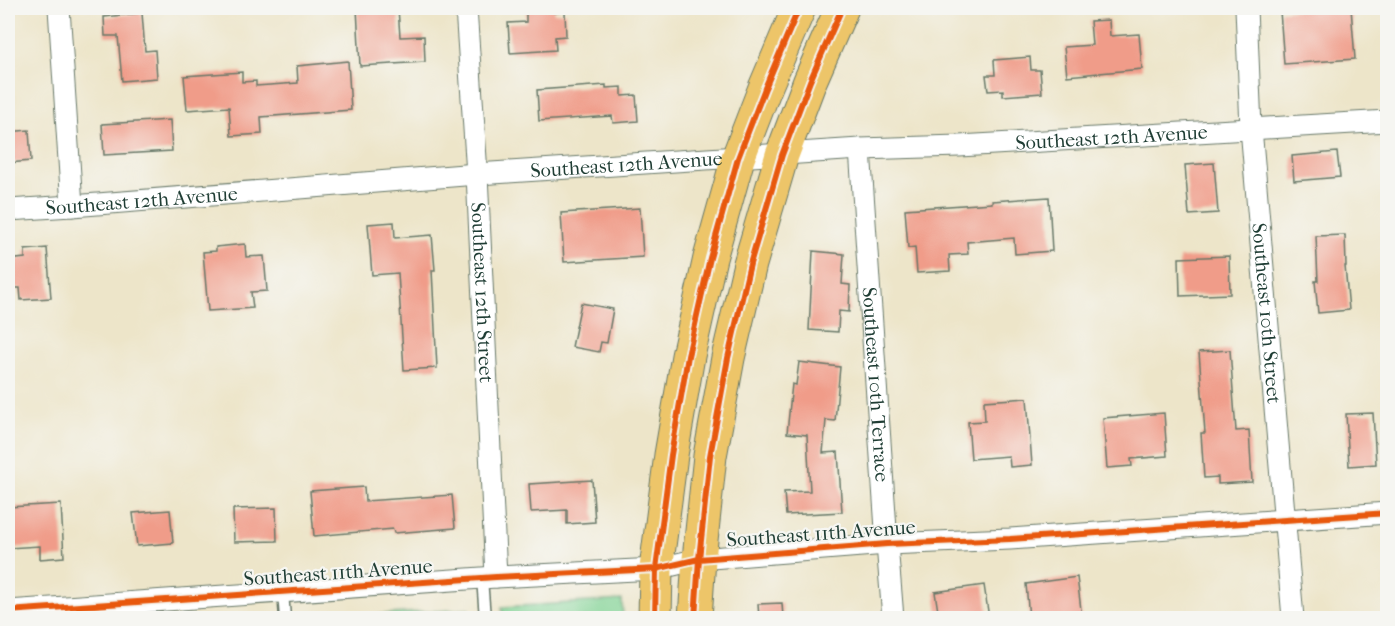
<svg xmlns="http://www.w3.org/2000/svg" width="1395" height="626" font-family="'IM FELL French Canon',serif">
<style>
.green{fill:#81d394;stroke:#508864;stroke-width:1.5}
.building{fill:#f09c89}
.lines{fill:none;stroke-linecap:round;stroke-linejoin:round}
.service-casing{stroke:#677868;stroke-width:13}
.minor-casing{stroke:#677868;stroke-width:23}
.trunk-casing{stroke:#677868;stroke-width:35}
.service{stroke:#fff;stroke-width:10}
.minor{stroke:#fff;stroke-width:21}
.trunk{stroke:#edc569;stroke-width:33}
.cycleway-casing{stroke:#f6f6f2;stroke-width:10}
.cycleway{stroke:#e8590c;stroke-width:6}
.labels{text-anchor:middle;stroke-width:4.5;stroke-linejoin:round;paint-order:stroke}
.street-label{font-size:20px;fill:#1f3d34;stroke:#f6f6f2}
</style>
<rect width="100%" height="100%" fill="#f6f6f2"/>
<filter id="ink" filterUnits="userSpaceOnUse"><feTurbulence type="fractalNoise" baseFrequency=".0167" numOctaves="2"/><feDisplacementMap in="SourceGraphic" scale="12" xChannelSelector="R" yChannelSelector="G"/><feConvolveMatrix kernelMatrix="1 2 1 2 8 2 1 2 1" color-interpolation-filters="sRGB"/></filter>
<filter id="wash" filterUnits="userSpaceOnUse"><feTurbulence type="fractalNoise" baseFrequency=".008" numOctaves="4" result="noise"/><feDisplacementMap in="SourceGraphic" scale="24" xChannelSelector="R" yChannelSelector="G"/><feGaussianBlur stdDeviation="1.35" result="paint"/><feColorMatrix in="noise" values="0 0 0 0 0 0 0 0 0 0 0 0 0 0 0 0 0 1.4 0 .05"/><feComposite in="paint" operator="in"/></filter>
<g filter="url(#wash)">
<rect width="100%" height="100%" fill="#ede5c9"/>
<path class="green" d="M 622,600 L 623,618 L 503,618 L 502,607 Z
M 469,609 L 469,618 L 327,618 Z"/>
<g id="blocks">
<path class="building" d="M 357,8 L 398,8 L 400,37 L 424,36 L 425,62 L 360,66 Z
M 526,8 L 554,8 L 554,13 L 565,12 L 566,36 L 555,37 L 556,50 L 510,53 L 508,23 L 526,22 Z
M 1328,8 L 1351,8 L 1355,59 L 1284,64 L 1280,11 Z
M 142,13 L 145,51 L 155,50 L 157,78 L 122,81 L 118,36 L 105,36 L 104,17 Z
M 1109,20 L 1110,36 L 1139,34 L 1142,69 L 1067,76 L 1064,47 L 1092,45 L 1090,21 Z
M 1030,57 L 1031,70 L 1040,70 L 1042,93 L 1003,96 L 1003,90 L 988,91 L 986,75 L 995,75 L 994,60 Z
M 348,61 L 351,110 L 261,117 L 262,134 L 231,136 L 229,107 L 187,110 L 184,76 L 242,72 L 242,82 L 256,81 L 256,86 L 298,83 L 297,66 Z
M 606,85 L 606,88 L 622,87 L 622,96 L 636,95 L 638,121 L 613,123 L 612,116 L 539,121 L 537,90 Z
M 170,120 L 172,151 L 104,155 L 102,124 Z
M 29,130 L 31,161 L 8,163 L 8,132 Z
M 1337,152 L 1340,177 L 1294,181 L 1292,156 Z
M 1214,163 L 1218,213 L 1189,215 L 1185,165 Z
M 1049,197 L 1052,251 L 1015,254 L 1014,238 L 967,242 L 968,254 L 949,255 L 950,271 L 917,273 L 915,247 L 908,248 L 905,209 L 992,203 L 992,201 Z
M 640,208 L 643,257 L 564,262 L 561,213 Z
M 394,222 L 395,238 L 432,235 L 435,270 L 432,270 L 437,368 L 404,370 L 398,273 L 372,275 L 368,224 Z
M 1345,235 L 1346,266 L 1345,266 L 1349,310 L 1318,313 L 1315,281 L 1318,281 L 1316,236 Z
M 245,244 L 246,257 L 264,256 L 267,291 L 251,292 L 253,308 L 208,311 L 203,252 L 216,251 L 216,247 Z
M 47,248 L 51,298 L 21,300 L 20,288 L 8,288 L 8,260 L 25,258 L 25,250 Z
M 813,251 L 844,254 L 842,284 L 850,285 L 849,312 L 839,311 L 838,332 L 809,330 Z
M 1229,256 L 1230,294 L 1180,296 L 1179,258 Z
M 581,303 L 613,309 L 607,343 L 601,342 L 599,352 L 572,347 Z
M 1230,350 L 1236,431 L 1249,430 L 1252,482 L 1218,484 L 1218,477 L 1204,478 L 1201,433 L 1205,433 L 1199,352 Z
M 799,362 L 840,367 L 835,421 L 826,420 L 823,453 L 838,452 L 842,512 L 786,515 L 784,492 L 810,491 L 807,435 L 787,433 L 792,384 L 796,385 Z
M 1027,398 L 1032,465 L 1010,467 L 1009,456 L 971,459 L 968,422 L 985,421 L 984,401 Z
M 1164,413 L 1167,456 L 1131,459 L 1132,466 L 1107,468 L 1103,418 Z
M 1373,413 L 1376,464 L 1349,466 L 1346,414 Z
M 592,480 L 595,522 L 567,524 L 567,510 L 531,512 L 529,484 Z
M 364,487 L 365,501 L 452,495 L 455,528 L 394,533 L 393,529 L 314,536 L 310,491 Z
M 61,504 L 64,557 L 40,559 L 40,546 L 8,548 L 8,507 Z
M 276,508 L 277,541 L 234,542 L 233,509 Z
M 170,510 L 173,543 L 137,546 L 133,513 Z
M 1077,577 L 1082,618 L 1029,618 L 1026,584 Z
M 984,585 L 989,618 L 939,618 L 935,592 Z
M 782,603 L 783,618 L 759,618 L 758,604 Z"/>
</g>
</g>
<g filter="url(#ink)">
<use href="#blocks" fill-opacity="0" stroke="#677868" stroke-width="1.5"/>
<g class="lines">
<defs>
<path id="service" d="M 482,578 L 485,618
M 283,592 L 285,618"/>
<g id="minor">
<path d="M 59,8 L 72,206"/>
<path id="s1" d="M 466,8 L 477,174 L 496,577"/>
<path id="s2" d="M 1246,8 L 1251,128 L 1293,618"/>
<path id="s3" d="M 860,149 L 887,544 L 893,618"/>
<path id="s4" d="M 8,210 L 72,206 L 477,174 L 860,149 L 959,146 L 1388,121"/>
<path d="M 8,611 L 496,577 L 656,569 L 699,559 L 887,544 L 1010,539 L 1388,513"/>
</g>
<path id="trunk" d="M 655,618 L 656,569 L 671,455 L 688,356 L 710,258 L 738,158 L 765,88 L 799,8
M 695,618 L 699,559 L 710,456 L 728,358 L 750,264 L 782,155 L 810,81 L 842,8"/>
</defs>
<use href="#service" class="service-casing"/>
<use href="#minor" class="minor-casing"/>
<use href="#trunk" class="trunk-casing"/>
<use href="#service" class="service"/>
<use href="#minor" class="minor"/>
<use href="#trunk" class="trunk"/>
<defs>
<path id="cycleway" d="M 8,611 L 496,577 L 656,569 L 699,559 L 887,544 L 1010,539 L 1388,513
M 655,618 L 656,569 L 671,455 L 688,356 L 710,258 L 738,158 L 765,88 L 799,8
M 695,618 L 699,559 L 710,456 L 728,358 L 750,264 L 782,155 L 810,81 L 842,8"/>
</defs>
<use href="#cycleway" class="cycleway-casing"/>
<use href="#cycleway" class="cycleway"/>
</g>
</g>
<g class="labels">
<g class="street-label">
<text dy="7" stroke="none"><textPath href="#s4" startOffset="1106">Southeast 12th Avenue</textPath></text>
<text dy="7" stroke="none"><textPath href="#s4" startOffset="620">Southeast 12th Avenue</textPath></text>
<text dy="7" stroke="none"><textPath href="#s4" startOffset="134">Southeast 12th Avenue</textPath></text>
<text dy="7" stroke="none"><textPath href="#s1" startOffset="285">Southeast 12th Street</textPath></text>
<text dy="7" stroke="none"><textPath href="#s2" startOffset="306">Southeast 10th Street</textPath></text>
<text dy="7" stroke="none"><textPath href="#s3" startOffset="236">Southeast 10th Terrace</textPath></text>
<text transform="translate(821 533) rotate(-4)" y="7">Southeast 11th Avenue</text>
<text transform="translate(338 572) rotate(-4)" y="7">Southeast 11th Avenue</text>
</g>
</g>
<rect width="1395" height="626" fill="none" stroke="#f6f6f2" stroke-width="30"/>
</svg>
